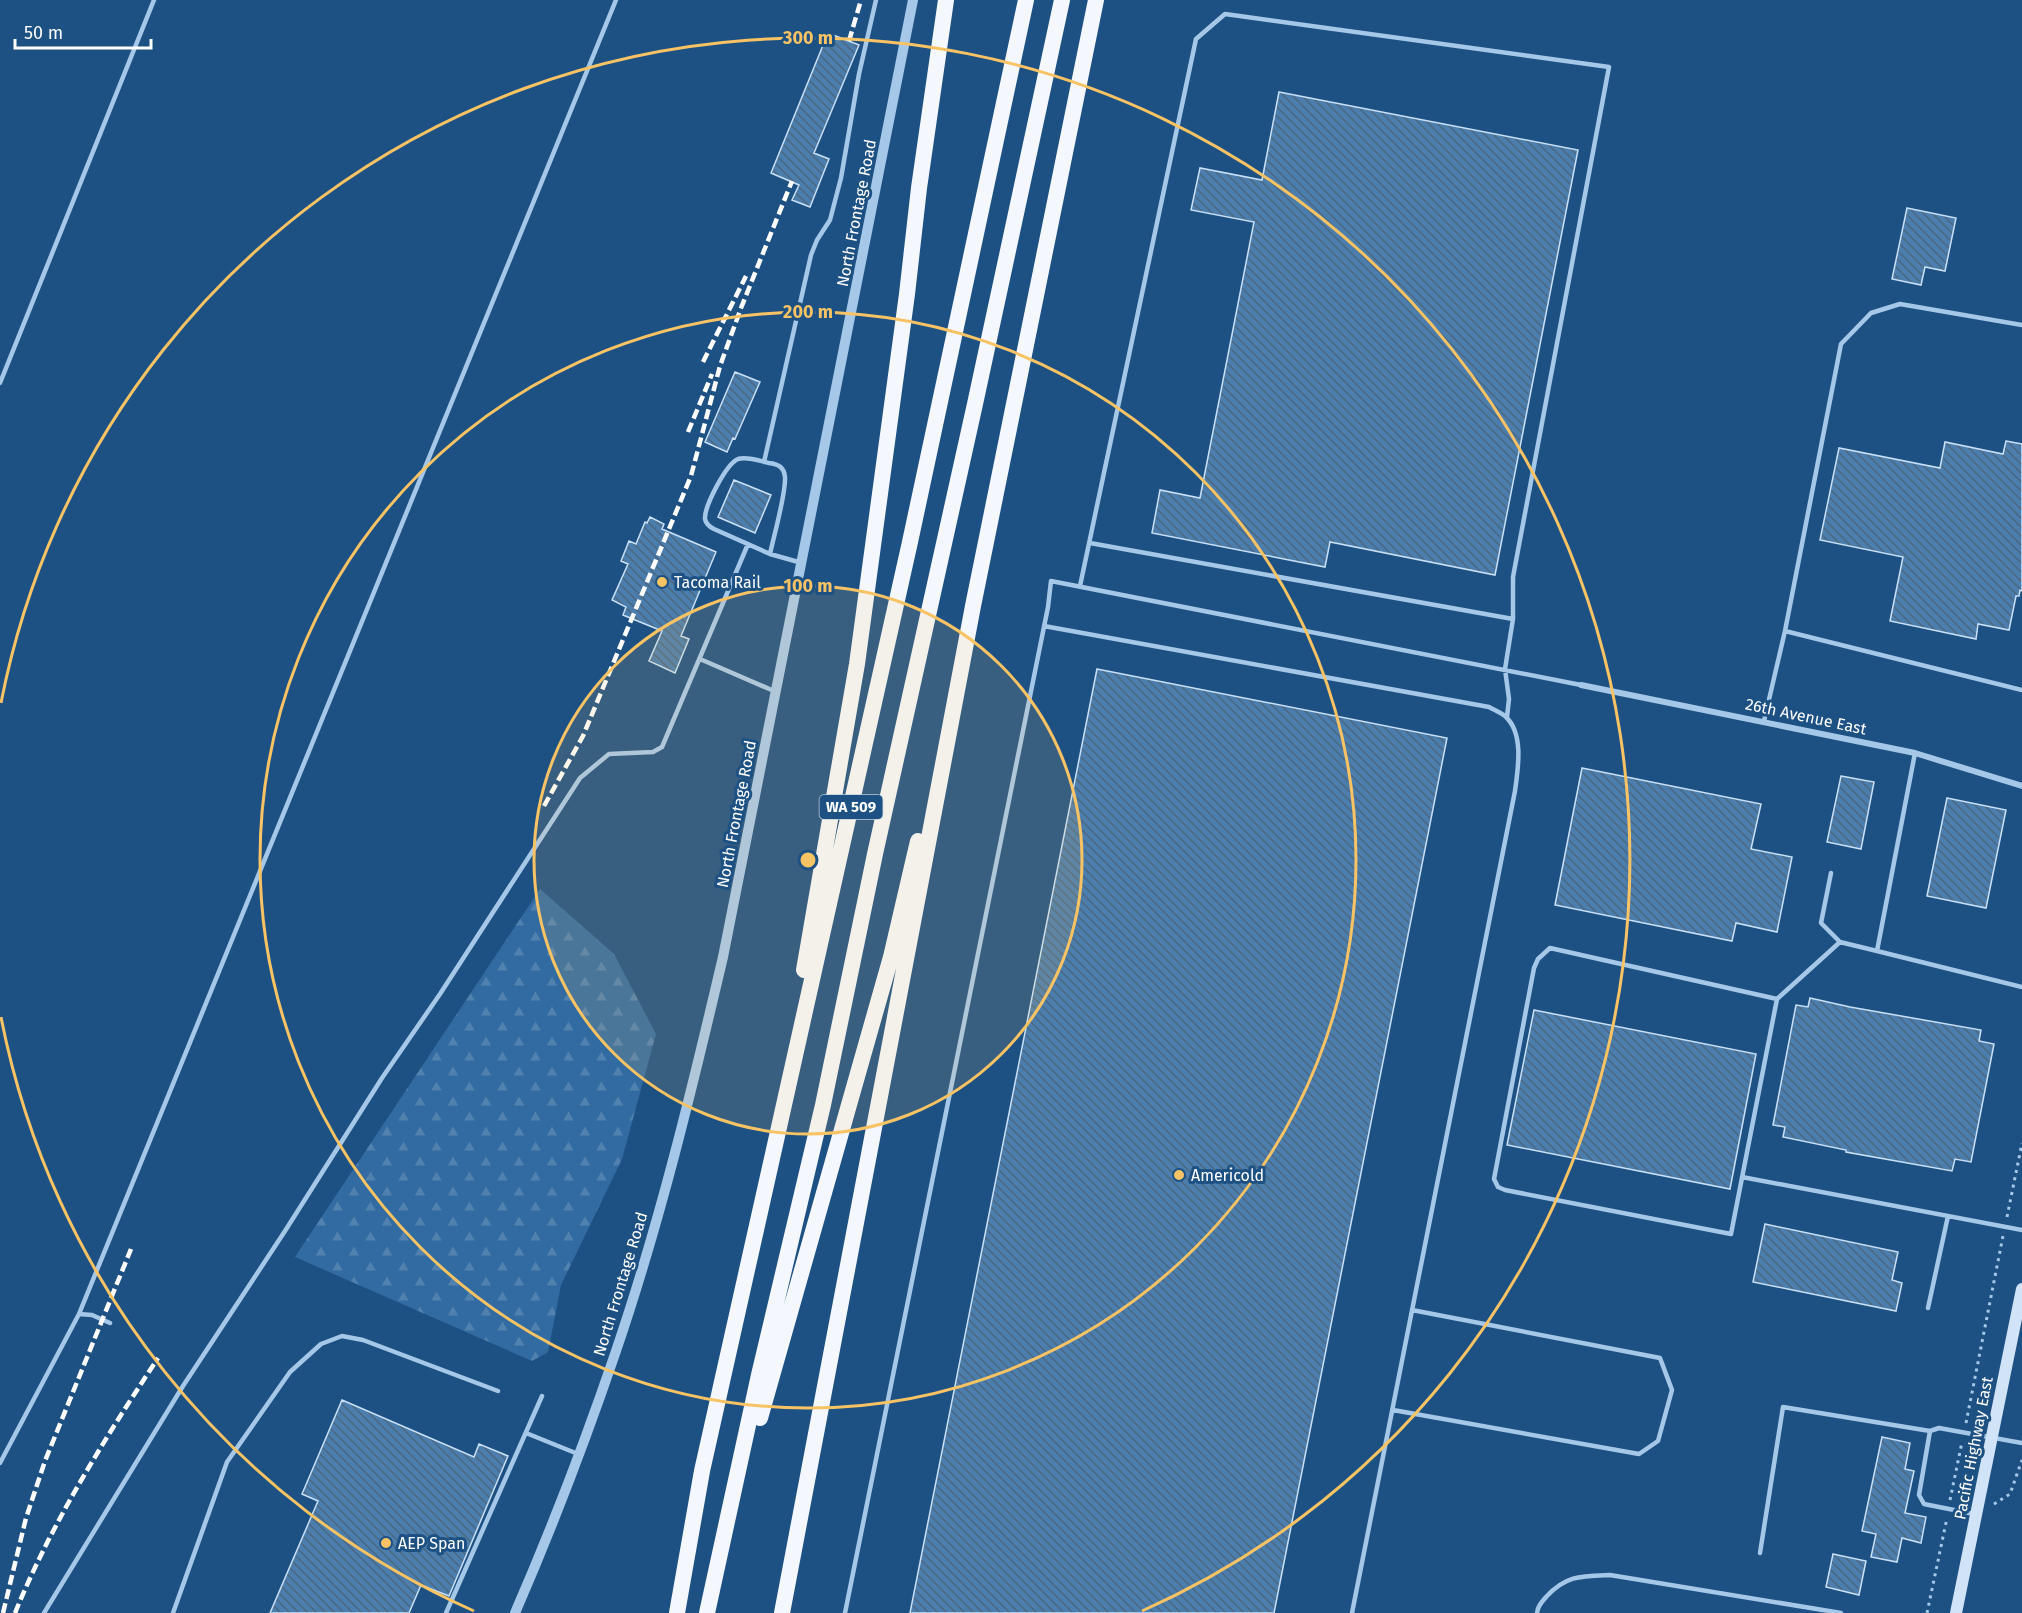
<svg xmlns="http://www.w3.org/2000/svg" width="2022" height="1613" font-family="'Fira Sans',sans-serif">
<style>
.forest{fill:url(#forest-firs)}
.building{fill:url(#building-back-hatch);stroke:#c9e1f7;stroke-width:1.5}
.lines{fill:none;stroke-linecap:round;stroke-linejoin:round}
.path{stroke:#a5c8e9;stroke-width:3;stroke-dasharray:3 4.5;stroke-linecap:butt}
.service{stroke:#a5c8e9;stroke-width:4.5}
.minor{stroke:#a5c8e9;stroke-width:6}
.tertiary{stroke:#a5c8e9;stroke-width:10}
.secondary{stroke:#d0e3f7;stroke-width:12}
.trunk{stroke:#f4f8fe;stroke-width:16}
.rail{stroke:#fff;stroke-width:4.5;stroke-dasharray:10 4.5;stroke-linecap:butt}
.ring{fill:none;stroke:#f8c364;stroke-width:3}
.poi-dot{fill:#f8c364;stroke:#1e5183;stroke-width:2}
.labels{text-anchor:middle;stroke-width:6;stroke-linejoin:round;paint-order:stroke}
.shield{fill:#1e5183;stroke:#bccbda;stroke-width:1.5}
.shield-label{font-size:15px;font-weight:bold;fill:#fff}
.street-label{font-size:16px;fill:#fff;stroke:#1e5183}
.poi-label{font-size:16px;fill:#fff;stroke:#1e5183;text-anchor:start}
.centre{fill:#f8c364;stroke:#1e5183;stroke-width:3}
.ring-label{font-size:18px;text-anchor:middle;font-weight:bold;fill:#f8c364;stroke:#1e5183;stroke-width:6;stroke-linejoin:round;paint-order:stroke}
</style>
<defs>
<pattern id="forest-firs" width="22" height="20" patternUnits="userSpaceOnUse" patternTransform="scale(1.5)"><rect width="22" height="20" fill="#326ba1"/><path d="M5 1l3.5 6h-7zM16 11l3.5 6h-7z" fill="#5181af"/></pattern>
<pattern id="building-back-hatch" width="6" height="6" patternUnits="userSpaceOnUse" patternTransform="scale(1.5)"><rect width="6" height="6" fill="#4b7dad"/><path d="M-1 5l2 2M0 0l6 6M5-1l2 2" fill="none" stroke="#4b6781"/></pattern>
</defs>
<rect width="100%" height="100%" fill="#1e5183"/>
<path class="forest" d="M 540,889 L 614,954 L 656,1034 L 622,1159 L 561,1285 L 548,1352 L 532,1361 L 295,1257 Z"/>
<path class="building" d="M 828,33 L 859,45 L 814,153 L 829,159 L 810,207 L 792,200 L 799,185 L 771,173 Z
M 1279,92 L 1578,150 L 1495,575 L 1330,542 L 1325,567 L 1152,533 L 1160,490 L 1200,498 L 1254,222 L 1191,210 L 1200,168 L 1262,180 Z
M 1907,208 L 1956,218 L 1945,271 L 1925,267 L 1921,285 L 1892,279 Z
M 735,372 L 760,382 L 735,439 L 733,438 L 727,452 L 705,442 Z
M 2006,441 L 2022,444 L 2022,591 L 2020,590 L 2019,596 L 2016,596 L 2009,630 L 1978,624 L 1976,639 L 1890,621 L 1903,557 L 1820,540 L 1839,448 L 1940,468 L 1945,442 L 2003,454 Z
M 734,480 L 771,495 L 755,533 L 718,517 Z
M 650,517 L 664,524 L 662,529 L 716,552 L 681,636 L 689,639 L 675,673 L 649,661 L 662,631 L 623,615 L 626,607 L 612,600 L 628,564 L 621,561 L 629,541 L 636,544 L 645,522 L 647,523 Z
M 1097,669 L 1447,738 L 1274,1613 L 910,1613 Z
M 1582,768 L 1761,804 L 1751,849 L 1792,857 L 1777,932 L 1736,923 L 1732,941 L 1555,905 Z
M 1841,776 L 1874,782 L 1861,849 L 1827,842 Z
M 1947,798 L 2006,810 L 1986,908 L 1927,896 Z
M 1810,998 L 1850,1007 L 1981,1030 L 1979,1041 L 1994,1044 L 1971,1162 L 1955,1159 L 1952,1171 L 1846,1152 L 1846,1150 L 1783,1137 L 1785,1127 L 1773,1125 L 1796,1005 L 1808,1007 Z
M 1534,1010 L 1756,1054 L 1730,1189 L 1507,1145 Z
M 1765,1224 L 1898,1252 L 1892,1280 L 1902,1283 L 1896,1311 L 1753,1282 Z
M 342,1400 L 474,1457 L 479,1444 L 508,1456 L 449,1596 L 421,1585 L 409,1613 L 270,1613 L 318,1501 L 302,1494 Z
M 1882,1437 L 1910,1443 L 1905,1469 L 1914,1471 L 1905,1513 L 1926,1517 L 1921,1543 L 1902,1538 L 1897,1562 L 1871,1557 L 1876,1534 L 1862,1531 Z
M 1833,1554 L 1866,1561 L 1859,1595 L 1826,1587 Z"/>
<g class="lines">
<path class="path" d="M 2007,1217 L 2022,1143
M 1966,1423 L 2003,1236
M 1950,1500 L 1962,1442
M 1994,1504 L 2010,1494 L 2022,1460
M 1927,1613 L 1947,1518"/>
<path class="service" d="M 0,383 L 154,0
M 764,462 L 811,255 L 817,240 L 830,220 L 841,178 L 859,74 L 876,0
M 1090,543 L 1513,619
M 770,554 C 774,535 786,494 785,477 C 784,467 778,464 769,463 C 760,461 747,456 738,459 C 726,464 704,507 705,519 C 706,524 710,527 714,529 L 770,554 L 802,563
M 1080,586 L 1196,39 L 1225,14 L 1609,67 L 1513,577 L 1513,619 L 1505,669 L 1509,699 L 1507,717
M 1044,626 L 1489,707 C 1494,710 1502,713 1506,717 C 1524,734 1518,769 1515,791 L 1352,1613
M 1785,631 L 2022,690
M 700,659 L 774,691
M 1764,721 L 1785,631 L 1841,344 L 1871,313 L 1900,304 L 2022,325
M 1915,753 L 1877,951 L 2022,987
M 1831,873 L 1821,923 L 1840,942
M 1550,948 L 1777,999 L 1731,1234 L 1505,1190 L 1498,1187 L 1494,1179 L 1534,968 L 1538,959 Z
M 1777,999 L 1840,942 L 1877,951
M 1742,1177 L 2022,1230
M 1928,1308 L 1948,1216
M 79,1314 L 92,1315 L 110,1323
M 1393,1410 L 1639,1454 L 1658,1441 L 1672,1390 L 1660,1358 L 1412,1310
M 526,1433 L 578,1454
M 0,1463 L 79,1314 L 616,0
M 1974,1514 L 1924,1504 L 1919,1495 L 1930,1431 L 1939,1428 L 2022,1443
M 1760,1553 L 1783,1407 L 1930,1431
M 44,1613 L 183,1386 L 285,1231 L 382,1078 L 440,994 L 580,778 L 609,754 L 653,752 L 662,747 L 748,544
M 173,1613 L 227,1462 L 290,1372 L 321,1344 L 342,1336 L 363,1340 L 498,1391
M 446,1613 L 542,1396
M 845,1613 L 1048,607 L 1051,581 L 1581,685
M 1537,1613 C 1538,1606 1541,1603 1546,1597 C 1566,1575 1582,1576 1610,1575 L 1841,1613"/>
<path class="minor" d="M 1581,685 L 1915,753 L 2022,786"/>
<path class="tertiary" d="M 515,1613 C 552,1528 586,1439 616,1351 C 660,1222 692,1089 723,957 L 913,0"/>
<path class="secondary" d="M 1956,1613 L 2022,1289"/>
<path class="trunk" d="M 804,970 L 857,664 L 907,294 L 919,188 L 946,0
M 760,1418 L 891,957 L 918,841
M 677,1613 L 702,1471 L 910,542 L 1026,0
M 707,1613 L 759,1375 L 823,1105 L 875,854 L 975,404 L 1062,0
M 782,1613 L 973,606 L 1096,0"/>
<path class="rail" d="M 849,41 L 861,0
M 703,362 L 746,276
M 688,432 L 712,374
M 544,806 L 583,736 L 691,476 L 720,366 L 741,308 L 792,181
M 3,1613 L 26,1518 L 45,1461 L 131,1249
M 15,1613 C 52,1522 104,1440 158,1358"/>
</g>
<circle cx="808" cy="860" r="274" fill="#f8c364" fill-opacity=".12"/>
<g class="ring">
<circle cx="808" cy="860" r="274"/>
<circle cx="808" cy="860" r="548"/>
<path d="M474 1611A822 822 0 0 1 1 1017M1 703A822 822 0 1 1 1142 1611"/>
</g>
<g class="poi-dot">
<circle cx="662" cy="582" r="6"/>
<circle cx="1179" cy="1175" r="6"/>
<circle cx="386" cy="1543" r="6"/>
</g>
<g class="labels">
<rect class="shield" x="819.5" y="795" width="63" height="24" rx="4.5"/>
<g class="shield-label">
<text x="851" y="812">WA 509</text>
</g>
<g class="street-label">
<text transform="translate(856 213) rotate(-79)" y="6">North Frontage Road</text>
<text transform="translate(1806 716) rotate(12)" y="6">26th Avenue East</text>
<text transform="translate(736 814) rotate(-79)" y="6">North Frontage Road</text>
<text transform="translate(620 1284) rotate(-73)" y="6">North Frontage Road</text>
<text transform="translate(1973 1448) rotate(-79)" y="6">Pacific Highway East</text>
</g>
<g class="poi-label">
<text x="674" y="588">Tacoma Rail</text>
<text x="1191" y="1181">Americold</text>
<text x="398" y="1549">AEP Span</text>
</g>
</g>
<circle cx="808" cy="860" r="9" class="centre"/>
<g class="ring-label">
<text x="808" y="44">300 m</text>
<text x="808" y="318">200 m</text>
<text x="808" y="592">100 m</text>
</g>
<path d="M15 39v9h136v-9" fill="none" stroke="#ffffff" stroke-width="3"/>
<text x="24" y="39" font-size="18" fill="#ffffff" stroke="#1e5183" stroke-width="4.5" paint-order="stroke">50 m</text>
</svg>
